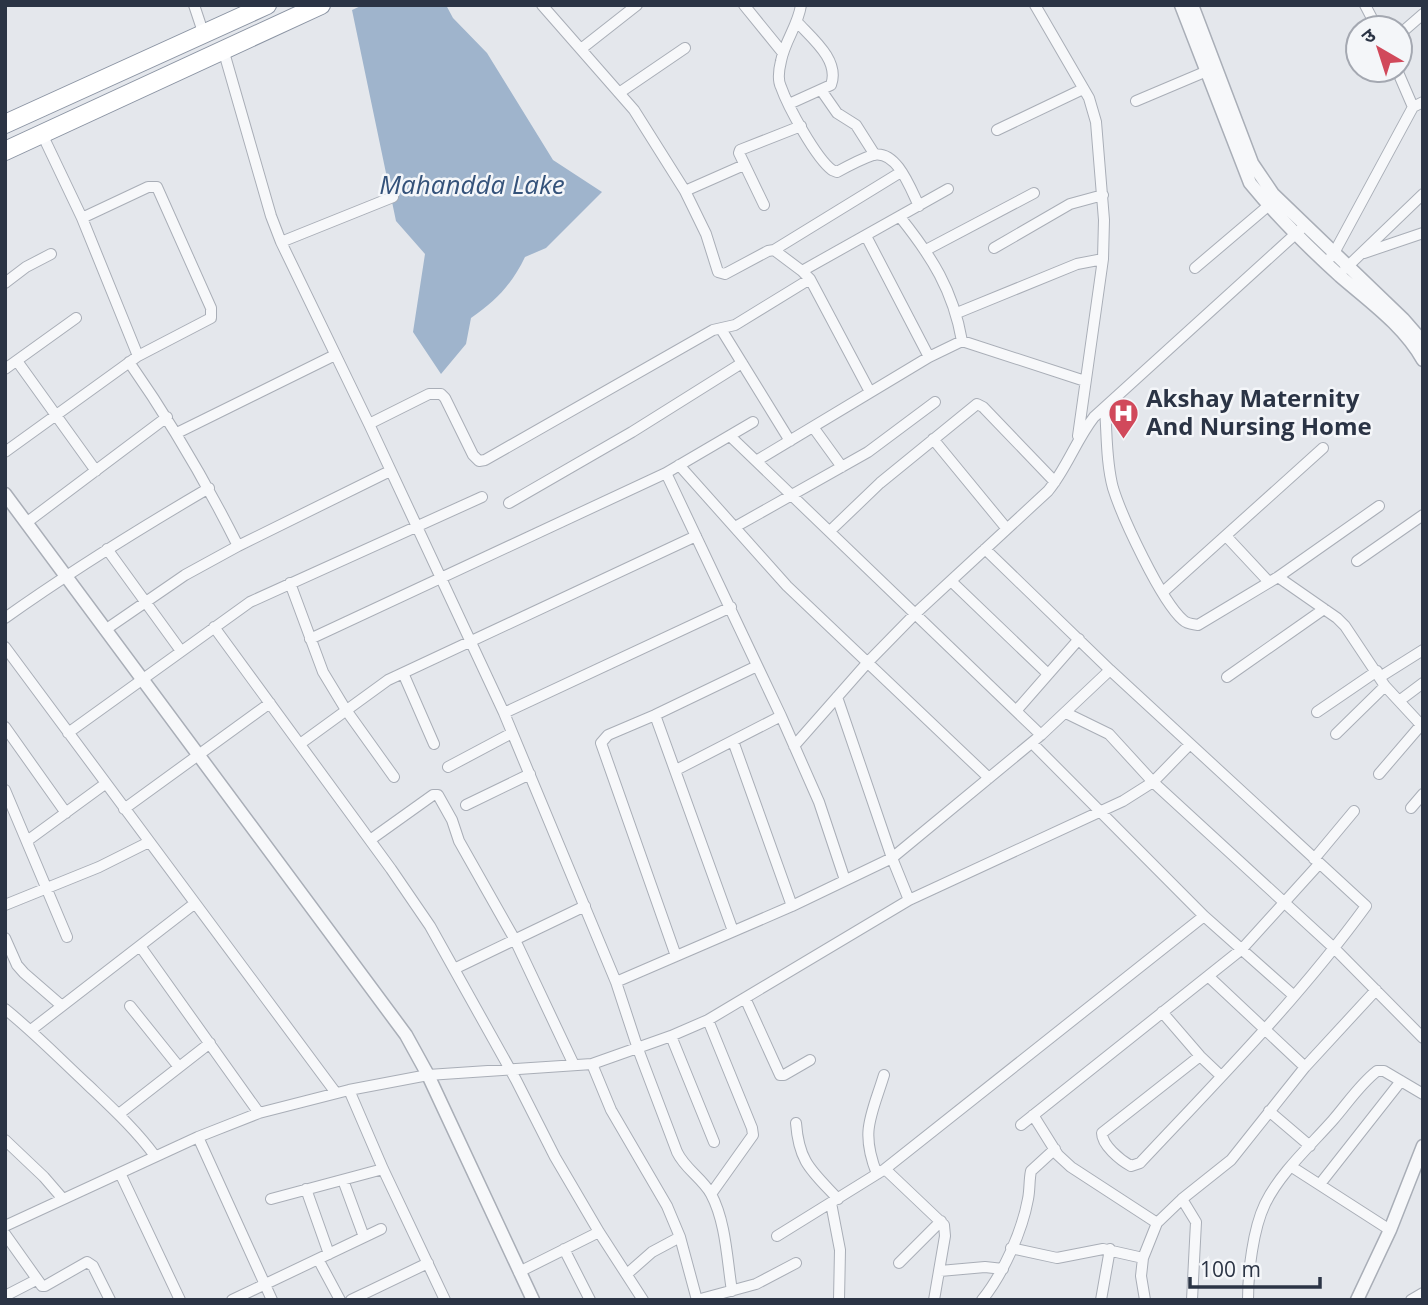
<svg xmlns="http://www.w3.org/2000/svg" width="1428" height="1305" font-family="'Open Sans','Noto Sans Devanagari',sans-serif">
<style>
.water{fill:#9fb4cc}
.lines{fill:none;stroke-linecap:round;stroke-linejoin:round}
.minor-casing{stroke:#a9aeb7;stroke-width:12}
.tertiary-casing{stroke:#a9aeb7;stroke-width:15}
.trunk-casing{stroke:#8b94a3;stroke-width:20}
.minor{stroke:#f7f8fa;stroke-width:10}
.tertiary{stroke:#f7f8fa;stroke-width:12}
.trunk{stroke:#fff;stroke-width:18}
.labels{text-anchor:middle;stroke-width:5;stroke-linejoin:round;paint-order:stroke}
.poi-label{font-size:24px;font-weight:bold;fill:#2b3445;stroke:#f4f6f9;text-anchor:start}
.water-label{font-size:26px;font-style:italic;fill:#34527a;stroke:#f4f6f9}
</style>
<rect width="100%" height="100%" fill="#e4e7ec"/>
<path class="water" d="M 363,5 L 446,5 L 453,18 L 487,53 L 553,160 L 602,192 L 546,248 L 525,257 C 512,284 496,301 471,318 L 466,344 L 441,374 L 413,332 L 425,254 L 396,221 L 352,10 Z"/>
<g class="lines">
<defs>
<path id="minor" d="M 194,5 L 204,35
M 542,5 L 634,110 L 685,191 L 706,234 L 718,272 L 725,274 L 768,251 L 774,250 L 802,271 L 810,279 L 870,392
M 744,5 L 783,53
M 801,5 C 798,26 785,40 781,61 C 779,69 777,79 781,87 C 788,107 816,158 832,170 L 837,172 C 848,166 861,159 873,155 C 897,149 911,190 919,206
M 1035,5 L 1089,98 L 1096,122 L 1104,220 L 1103,259 L 1078,436
M 1365,5 L 1377,28
M 1400,34 L 1423,14
M 223,49 L 271,216 L 281,242 L 369,424 L 504,713 L 616,982 L 638,1049 L 677,1152 C 685,1169 702,1178 711,1194 C 726,1222 727,1260 732,1291
M 581,49 L 637,5
M 821,90 L 837,113 L 856,125 L 875,155
M 619,93 L 685,48
M 1136,101 L 1207,71
M 789,104 L 831,85 C 840,61 813,39 798,23
M 1413,107 L 1423,102
M 997,130 L 1083,89
M 42,134 L 82,218 L 138,356
M 685,191 L 744,165
M 764,205 L 739,153 L 740,150 L 801,126
M 900,217 C 932,257 953,290 962,341
M 866,236 L 929,357
M 281,242 L 393,197
M 994,248 L 1070,204 L 1103,195
M 774,250 L 901,172
M 926,250 L 1034,193
M 1364,253 L 1423,233
M 1330,258 L 1334,253 L 1413,107 L 1397,70
M 1195,268 L 1268,206
M 1345,269 L 1423,194
M 802,271 L 948,189
M 5,283 L 26,267 L 51,254
M 957,313 L 1077,264 L 1103,259
M 721,329 L 790,441
M 17,361 L 96,471
M 129,362 C 171,422 205,480 238,546
M 5,369 L 76,318
M 1105,408 C 1107,434 1106,462 1113,488 C 1122,517 1161,601 1183,620 C 1187,624 1192,624 1198,625 L 1278,577 L 1379,506
M 369,424 L 429,394 L 441,394 L 445,398 L 473,455 L 479,461 L 485,460 L 713,330 L 735,325 L 810,279
M 813,427 L 842,467
M 177,433 L 335,355
M 730,436 L 1041,735
M 933,439 L 1007,529
M 5,452 L 138,356 L 211,318 L 211,308 L 157,187 L 148,187 L 82,218
M 756,461 L 929,357 L 962,341 L 1085,381
M 679,465 L 787,586 L 989,778
M 666,473 L 781,716 L 819,802 L 845,880
M 509,503 L 632,432 L 742,363
M 26,523 L 167,417
M 735,527 L 868,452 L 935,402
M 830,531 L 880,483 L 977,404 L 983,407 L 1055,482
M 1226,536 L 1269,582
M 107,549 L 181,651
M 985,549 L 1110,670 L 1366,906 C 1299,998 1218,1080 1140,1163 L 1131,1166 C 1120,1160 1102,1145 1102,1133 L 1200,1056
M 1357,561 L 1423,515
M 1278,577 L 1337,618 L 1345,626 L 1385,686 L 1423,727
M 951,581 L 1048,674
M 290,583 L 323,672 L 346,710 L 394,777
M 1163,592 L 1323,448
M 5,618 C 71,571 139,529 209,488
M 214,627 L 391,869 L 430,926 L 516,1080 L 555,1157 L 599,1232 L 643,1300
M 105,630 L 185,575 L 238,546 L 390,471
M 310,639 L 666,473 L 753,422
M 5,647 L 336,1093
M 403,673 L 434,744
M 1227,677 L 1324,609
M 1380,677 L 1423,650
M 837,697 L 892,858 L 909,900
M 1399,701 L 1423,683
M 1016,711 L 1079,639
M 1317,712 L 1377,671
M 504,713 L 731,607
M 1066,713 L 1109,734 L 1153,782 L 1335,949 L 1423,1038
M 655,715 L 733,931
M 5,727 L 66,813
M 68,733 L 250,602 L 482,497
M 1336,734 L 1385,686
M 733,741 L 792,906
M 1032,743 L 1204,916 L 1293,995
M 300,744 L 388,680 L 696,536
M 794,746 L 868,662 L 916,613 L 1048,491 C 1067,468 1076,440 1094,417 L 1301,229
M 448,767 L 512,733
M 676,770 L 781,716
M 1379,774 L 1421,725
M 5,790 L 67,937
M 466,805 L 530,774
M 1411,808 L 1423,794
M 124,809 L 270,703
M 370,840 L 433,795 L 438,795 L 452,820 L 459,841 L 515,940 L 574,1065
M 27,841 L 105,784
M 1314,859 L 1354,811
M 5,905 L 99,867 L 149,842
M 5,938 L 17,965 L 24,973 L 62,1006
M 140,946 L 259,1113
M 676,956 L 601,743 L 608,735 L 655,715 L 757,666
M 454,969 L 585,906
M 1208,976 L 1305,1067
M 616,982 L 792,906 L 892,858 L 1041,735 L 1110,670
M 745,998 L 780,1075 L 784,1075 L 810,1060
M 130,1006 L 179,1067
M 5,1009 C 35,1033 61,1060 89,1086 C 112,1108 136,1130 155,1156
M 1162,1012 L 1200,1056 L 1221,1076
M 708,1020 L 752,1128 L 753,1135 L 711,1194
M 31,1030 L 194,904
M 671,1036 L 714,1142
M 592,1064 L 611,1110 L 667,1206 L 680,1237 L 697,1300 L 756,1284 L 796,1263
M 349,1090 L 383,1169 L 445,1300
M 1269,1111 L 1310,1146
M 119,1114 L 210,1043
M 1033,1115 L 1058,1155 L 1071,1167 L 1157,1223
M 796,1123 C 799,1163 812,1171 838,1199
M 1021,1125 L 1242,949 L 1319,864
M 198,1137 L 272,1300
M 5,1140 L 44,1177 L 63,1199
M 1292,1167 L 1390,1230
M 885,1169 L 944,1225 L 945,1236 L 934,1300
M 120,1173 L 180,1300
M 877,1174 C 860,1131 871,1117 884,1075
M 343,1180 L 364,1237
M 1320,1184 L 1401,1081
M 306,1189 L 329,1254
M 271,1199 L 383,1169
M 1182,1199 L 1196,1222 L 1192,1300
M 831,1203 L 840,1250 L 839,1300
M 5,1226 L 198,1137 L 259,1113 L 349,1090 L 428,1075 L 592,1064 L 671,1036 L 708,1020 L 909,900 L 1123,801 L 1153,782 L 1190,744
M 5,1234 L 42,1286 L 45,1286 L 87,1262 L 93,1266 L 110,1300
M 777,1236 L 885,1169 L 1204,916
M 1011,1248 L 1057,1258 L 1103,1249 L 1143,1258
M 564,1249 L 590,1300
M 318,1259 L 340,1300
M 899,1263 L 941,1221
M 940,1271 L 985,1267 L 1003,1269
M 519,1272 L 599,1232
M 627,1274 L 652,1252 L 680,1237
M 5,1296 L 36,1280
M 232,1300 L 381,1229
M 351,1300 L 428,1263
M 982,1300 C 1003,1274 1022,1232 1028,1199 C 1030,1189 1029,1180 1031,1171 L 1055,1149
M 1101,1300 L 1110,1249
M 1145,1300 L 1141,1276 L 1143,1258 L 1157,1223 L 1182,1199 L 1231,1160 L 1305,1067 L 1376,990
M 1248,1300 C 1248,1272 1253,1229 1265,1204 C 1280,1173 1310,1146 1333,1120 C 1347,1104 1360,1084 1377,1071 L 1384,1071 L 1423,1094
M 1411,1300 L 1423,1293"/>
<path id="tertiary" d="M 1181,5 L 1250,183 C 1277,216 1308,247 1340,276 C 1370,302 1403,325 1423,360
M 1192,5 L 1252,163 L 1273,194 L 1403,319 L 1423,342
M 5,494 L 406,1035 L 428,1075 L 533,1300
M 1357,1300 L 1390,1230 L 1423,1146"/>
<path id="trunk" d="M 5,124 L 267,5
M 5,151 L 321,5"/>
</defs>
<use href="#minor" class="minor-casing"/>
<use href="#tertiary" class="tertiary-casing"/>
<use href="#trunk" class="trunk-casing"/>
<use href="#minor" class="minor"/>
<use href="#tertiary" class="tertiary"/>
<use href="#trunk" class="trunk"/>
</g>
<defs>
<symbol id="hospital-pin" viewBox="-11 -11 22 30"><path d="M0 17L-7.5 6A9.5 9.5 0 1 1 7.5 6Z" fill="#d1495b" stroke="#f4f6f9"/><path d="M-5-5h3v3.5h4V-5h3V5h-3V1.5h-4V5h-3Z" fill="#fff"/></symbol>
</defs>
<g fill-rule="evenodd">
<use href="#hospital-pin" x="1106" y="396" width="35" height="47"/>
</g>
<g class="labels">
<g class="poi-label">
<text x="1146" y="407">Akshay Maternity<tspan x="1146" dy="28">And Nursing Home</tspan></text>
</g>
<g class="water-label">
<text x="472" y="194">Mahandda Lake</text>
</g>
</g>
<rect width="1428" height="1305" fill="none" stroke="#2b3445" stroke-width="14"/>
<g transform="translate(1379 49) rotate(321)"><circle r="33" fill="#f4f6f9" stroke="#a4a8b1" stroke-width="2"/>
<path d="M0-5L12 26L0 18L-12 26Z" fill="#d1495b"/>
<text y="-10" font-size="19" font-weight="bold" text-anchor="middle" fill="#2b3445">उ</text>
</g>
<path d="M1190 1277v10h130v-10" fill="none" stroke="#2b3445" stroke-width="3.5"/>
<text x="1200" y="1277" font-size="21" fill="#2b3445" stroke="#f4f6f9" stroke-width="5" paint-order="stroke">100 m</text>
</svg>
